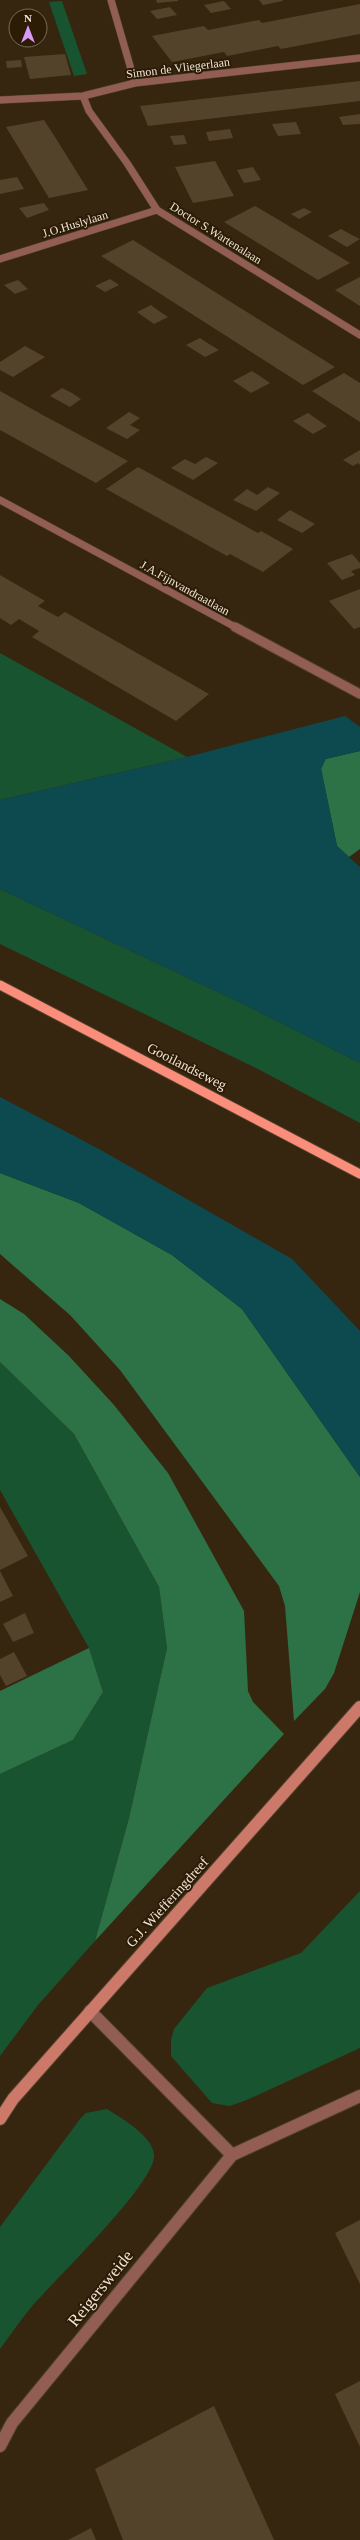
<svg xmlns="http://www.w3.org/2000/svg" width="360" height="2540" font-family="Georgia,serif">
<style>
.green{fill:#195430}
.forest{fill:#2d7146}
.water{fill:#0d4a4f}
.building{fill:#54432b}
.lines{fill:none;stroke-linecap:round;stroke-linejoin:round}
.lane-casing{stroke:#51412b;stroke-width:8}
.street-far2-casing{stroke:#51412b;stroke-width:8}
.street-far1-casing{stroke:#51412b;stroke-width:11}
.street-casing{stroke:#51412b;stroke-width:14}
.secondary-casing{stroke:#51412b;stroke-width:14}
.primary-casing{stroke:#51412b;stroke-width:11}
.lane{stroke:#925e54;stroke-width:7}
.street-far2{stroke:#925e54;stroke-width:7}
.street-far1{stroke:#925e54;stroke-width:9}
.street{stroke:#925e54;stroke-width:12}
.secondary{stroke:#cc796a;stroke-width:12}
.primary{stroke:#fa8e7b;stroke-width:9}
.labels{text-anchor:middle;stroke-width:4;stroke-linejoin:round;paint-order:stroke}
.far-street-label{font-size:12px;fill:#efe4d7;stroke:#2c1c05}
.street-label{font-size:14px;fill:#efe4d7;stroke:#2c1c05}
.near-street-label{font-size:17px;fill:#efe4d7;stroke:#2c1c05}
</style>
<rect width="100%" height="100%" fill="#37260f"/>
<path class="green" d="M 62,1 L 87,74 L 74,76 L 49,2 Z
M 0,653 L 187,757 L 0,800 Z
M 0,889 L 241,1003 L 360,1063 L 360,1123 L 256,1068 L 0,944 Z
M 0,1362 L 74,1434 L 159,1587 L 167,1648 L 129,1818 L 95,1941 L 38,2005 L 0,2056 L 0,1774 L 73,1740 L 103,1692 L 89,1648 L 0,1490 Z
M 360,1891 L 360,2048 L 249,2099 L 230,2106 L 212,2103 L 171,2056 L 171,2040 L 174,2029 L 207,1988 L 301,1953 Z
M 107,2109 C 121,2118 153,2136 154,2155 C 157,2181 55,2280 33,2305 C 21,2319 11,2334 0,2349 L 0,2227 L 80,2119 L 86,2113 Z"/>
<path class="forest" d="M 360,751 L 360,849 L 349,857 L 337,846 L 321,769 L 325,759 Z
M 0,1173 L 79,1203 L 172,1255 L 242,1309 L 360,1477 L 360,1592 L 334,1673 L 325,1689 L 294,1721 L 285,1606 L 279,1586 L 120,1370 L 70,1315 L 0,1254 Z
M 0,1299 L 24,1314 L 69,1356 L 114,1405 L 168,1473 L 244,1611 L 248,1691 L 253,1702 L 284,1734 L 95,1941 L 129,1818 L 167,1648 L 159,1587 L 74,1434 L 0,1362 Z
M 89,1648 L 103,1692 L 73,1740 L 0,1774 L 0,1691 Z"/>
<path class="water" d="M 345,716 L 360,727 L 360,751 L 326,759 L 321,769 L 337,846 L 360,867 L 360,1063 L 241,1003 L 0,889 L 0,800 L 187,757 Z
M 0,1097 L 99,1149 L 292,1259 L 360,1331 L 360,1477 L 242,1309 L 172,1255 L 79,1203 L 0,1173 Z"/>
<path class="building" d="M 156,0 L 178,0 L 178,1 L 157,3 Z
M 259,0 L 282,0 L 283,1 L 263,5 Z
M 224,1 L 231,9 L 211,13 L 204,5 Z
M 360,4 L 360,34 L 281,49 L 278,46 L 227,56 L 224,52 L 172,62 L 152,36 L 204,26 L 208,30 L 259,20 L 262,23 Z
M 170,7 L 177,15 L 157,19 L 150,11 Z
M 65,54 L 71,75 L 30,79 L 24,57 Z
M 21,60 L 22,67 L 7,68 L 6,61 Z
M 360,81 L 360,101 L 148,126 L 140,106 Z
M 360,114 L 360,124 L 343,125 L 339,117 Z
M 44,120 L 55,137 L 88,190 L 49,198 L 6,127 Z
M 296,122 L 301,134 L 278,136 L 272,124 Z
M 230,129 L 233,138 L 209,141 L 206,132 Z
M 184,135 L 187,144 L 174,145 L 170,136 Z
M 215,161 L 234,196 L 193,203 L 175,167 Z
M 253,167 L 261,180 L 244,183 L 237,170 Z
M 17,177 L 24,189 L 0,194 L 0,180 Z
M 44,203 L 49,210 L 27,218 L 19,208 Z
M 255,206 L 279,220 L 350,263 L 318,280 L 224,222 Z
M 304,208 L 312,212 L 299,219 L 291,214 Z
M 341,229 L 350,234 L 360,239 L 347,247 L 328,236 Z
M 133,240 L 207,287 L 335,367 L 303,385 L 101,256 Z
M 360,277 L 360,306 L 335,290 Z
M 110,279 L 119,285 L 105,292 L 95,286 Z
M 18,280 L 28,289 L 15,294 L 4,285 Z
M 151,305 L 159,311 L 168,317 L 154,324 L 137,312 Z
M 200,338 L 209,344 L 219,350 L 205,357 L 186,345 Z
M 25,346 L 45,357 L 13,377 L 0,370 L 0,362 Z
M 252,371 L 270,383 L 251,393 L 233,381 Z
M 344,373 L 360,383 L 360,422 L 312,391 Z
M 62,388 L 72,393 L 81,399 L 70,407 L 50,396 Z
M 0,391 L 41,414 L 128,461 L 96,483 L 0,430 Z
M 129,412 L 140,418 L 130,425 L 140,430 L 127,439 L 106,428 Z
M 308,413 L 318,420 L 327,426 L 313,434 L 293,421 Z
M 360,450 L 360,465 L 358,463 L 353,466 L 343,460 Z
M 206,457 L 218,463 L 193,480 L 171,468 L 185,459 L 195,464 Z
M 138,467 L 258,533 L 261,531 L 293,549 L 263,572 L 230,554 L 227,556 L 106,489 Z
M 268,487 L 280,493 L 256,511 L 233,500 L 247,489 L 257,495 Z
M 290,510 L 315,524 L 302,533 L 277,520 Z
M 352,554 L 360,563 L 360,568 L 351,571 L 355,575 L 342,580 L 327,563 Z
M 0,575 L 45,601 L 38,606 L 58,617 L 65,612 L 209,694 L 176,721 L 32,637 L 39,631 L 19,619 L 11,625 L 0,618 Z
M 360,589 L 360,627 L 354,629 L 329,601 Z
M 0,1507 L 28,1556 L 0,1570 Z
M 0,1571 L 13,1596 L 0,1602 Z
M 25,1613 L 34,1633 L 13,1642 L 3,1624 Z
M 14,1652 L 27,1676 L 6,1686 L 0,1675 L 0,1659 Z
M 360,2220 L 360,2284 L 335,2233 Z
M 360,2381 L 360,2447 L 335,2394 Z
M 214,2406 L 274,2540 L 123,2540 L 95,2469 Z
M 91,2528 L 96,2540 L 68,2540 Z"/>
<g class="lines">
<defs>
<path id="lane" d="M 111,0 L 135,83"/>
<path id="street-far2" d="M 83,96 L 89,111 L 127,163 L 157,210 L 360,335
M 0,100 L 83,96 L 135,83 L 360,58
M 0,259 L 157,210
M 0,500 L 237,628"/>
<path id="street-far1" d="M 235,627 L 360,694"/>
<path id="street" d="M 232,2155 L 360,2096
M 0,2446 L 12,2423 L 232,2155 L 90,2011"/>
<path id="secondary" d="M 0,2119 L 13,2099 L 360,1707"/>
<path id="primary" d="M 0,985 L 360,1174"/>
</defs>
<use href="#lane" class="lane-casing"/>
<use href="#street-far2" class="street-far2-casing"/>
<use href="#street-far1" class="street-far1-casing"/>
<use href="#street" class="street-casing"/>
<use href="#secondary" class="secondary-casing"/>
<use href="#primary" class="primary-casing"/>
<use href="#lane" class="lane"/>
<use href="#street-far2" class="street-far2"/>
<use href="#street-far1" class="street-far1"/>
<use href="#street" class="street"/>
<use href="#secondary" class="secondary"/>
<use href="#primary" class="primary"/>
</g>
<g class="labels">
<g class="far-street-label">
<text transform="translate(178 68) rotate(-7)" y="4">Simon de Vliegerlaan</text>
<text transform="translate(75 224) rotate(-17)" y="4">J.O.Huslylaan</text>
<text transform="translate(216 233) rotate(32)" y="4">Doctor S.Wartenalaan</text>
<text transform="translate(185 588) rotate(29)" y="4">J.A.Fijnvandraatlaan</text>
</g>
<g class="street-label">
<text transform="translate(187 1066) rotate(27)" y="5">Gooilandseweg</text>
<text transform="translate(167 1902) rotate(-48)" y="5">G.J. Wiefferingdreef</text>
</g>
<g class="near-street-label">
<text transform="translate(100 2288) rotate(-51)" y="6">Reigersweide</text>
</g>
</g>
<g transform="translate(28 28)"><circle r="19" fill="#2c1c05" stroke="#7a6c59"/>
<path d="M0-3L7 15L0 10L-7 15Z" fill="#d99af7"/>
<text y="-6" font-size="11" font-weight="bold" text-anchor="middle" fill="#efe4d7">N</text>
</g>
</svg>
